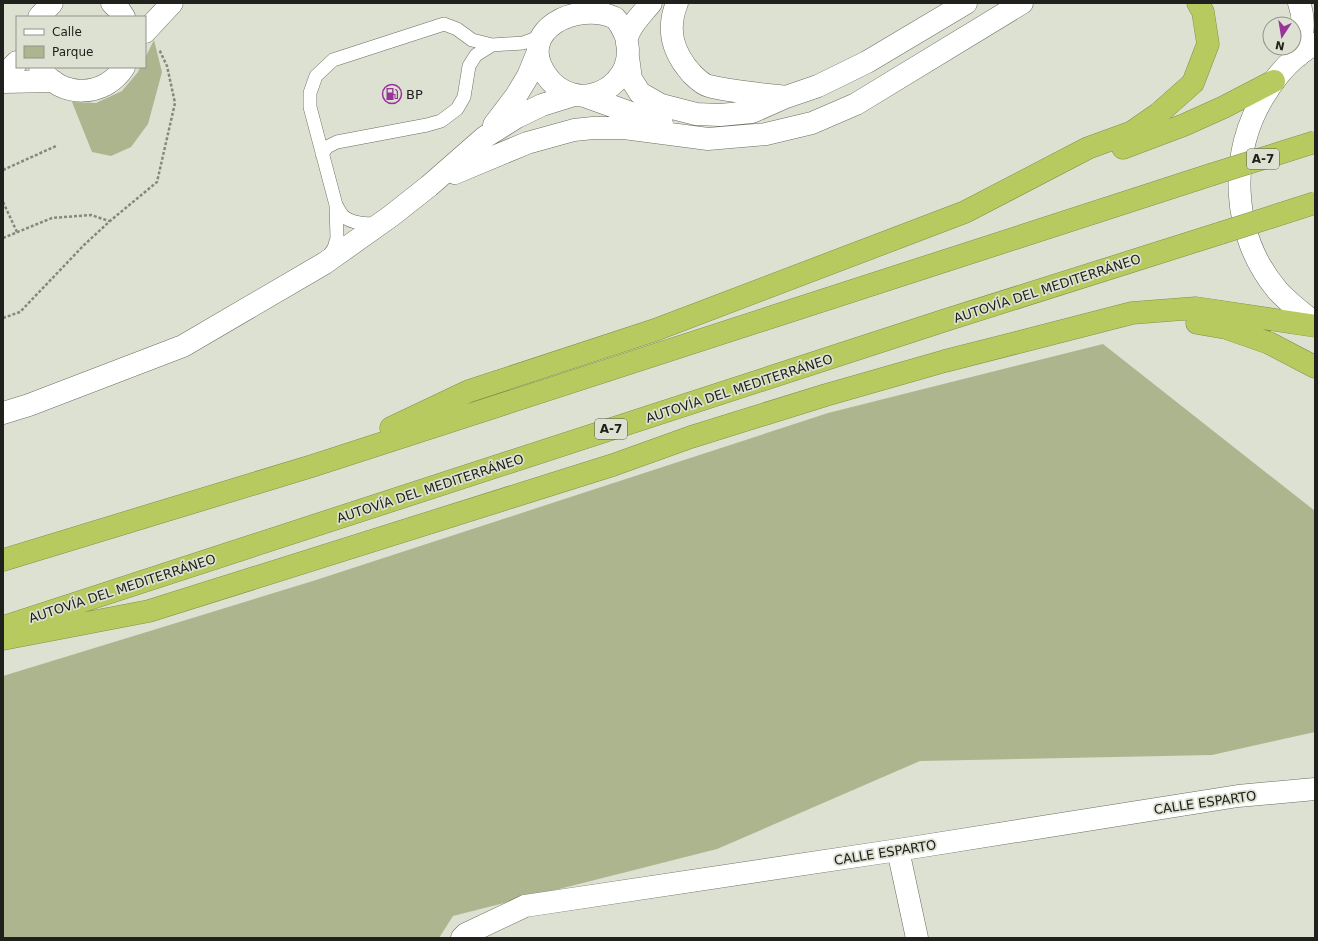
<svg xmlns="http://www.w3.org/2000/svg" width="1318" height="941" font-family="'DejaVu Sans',sans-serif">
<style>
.green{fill:#acb58e}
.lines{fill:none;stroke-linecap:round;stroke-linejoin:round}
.service-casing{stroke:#6b6e61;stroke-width:14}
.minor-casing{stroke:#6b6e61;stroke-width:23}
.tertiary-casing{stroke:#6b6e61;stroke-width:23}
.motorway-casing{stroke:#828f48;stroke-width:23}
.path{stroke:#86887e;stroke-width:2.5;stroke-dasharray:3 2;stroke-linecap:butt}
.service{stroke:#fff;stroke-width:13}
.minor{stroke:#fff;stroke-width:22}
.tertiary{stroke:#fff;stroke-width:22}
.motorway{stroke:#b7ca5f;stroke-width:22}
.motorway-bridge-casing{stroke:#828f48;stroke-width:23;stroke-linecap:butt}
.motorway-bridge{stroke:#b7ca5f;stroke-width:22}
.labels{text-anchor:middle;stroke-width:3.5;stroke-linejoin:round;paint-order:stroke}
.shield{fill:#dde1d2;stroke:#595b53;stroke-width:1}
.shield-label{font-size:12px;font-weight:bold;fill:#20211c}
.poi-label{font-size:13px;fill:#20211c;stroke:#dde1d2;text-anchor:start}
.street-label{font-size:13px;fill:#20211c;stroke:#dde1d2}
</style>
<rect width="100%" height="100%" fill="#dde1d2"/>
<path class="green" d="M 154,40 L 162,72 L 148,124 L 131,147 L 111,156 L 92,152 L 72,102 L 96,103 L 122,91 L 138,72 L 140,67 L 145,67 L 145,58 Z
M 1103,344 L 1315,511 L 1315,732 L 1212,755 L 920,761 L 717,849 L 453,916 L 439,938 L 3,938 L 3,676 L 316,580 L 828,413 Z"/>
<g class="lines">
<defs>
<path id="service" d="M 322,154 L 327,147 L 337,142 L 427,125 L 441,121 L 457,109 L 464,97 L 469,66 L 476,55 L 492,45
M 336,205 C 338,208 340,213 343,216 C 352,224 367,224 378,224
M 328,257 L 334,248 L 337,238 L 336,205 L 310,107 L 310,93 L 316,76 L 333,60 L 444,24 L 457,29 L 472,40 L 492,45 L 523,43 L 539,37"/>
<path id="minor" d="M 112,3 L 120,11 L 124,17
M 39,17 L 52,3
M 145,32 L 172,3
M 40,67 C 59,99 105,98 124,67
M 3,76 L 17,62
M 3,82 L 53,81
M 898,850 L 917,938
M 462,938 L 466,934 L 525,906 L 898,850 L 1238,796 L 1315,789"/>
<path id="tertiary" d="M 677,3 C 666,30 673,53 692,74 C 696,78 704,85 709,86 C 732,92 762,94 786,97
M 627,39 C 624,32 621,24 615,18 C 578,0 515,30 546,75 C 552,84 561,91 572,94 C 588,99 606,92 616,81 C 624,73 628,61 628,50 C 628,46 626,42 627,38 C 630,25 643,13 651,3
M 1315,44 C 1295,55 1278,73 1266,93 C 1227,152 1231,236 1278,291 C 1289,303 1302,313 1315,323
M 1298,56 C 1302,38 1306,22 1299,3
M 628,57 L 631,79 L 640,93 L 661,105 L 696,114 L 720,115 L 752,112 L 786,97 L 818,86 L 867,62 L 966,3
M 584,96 L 662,124
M 494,125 L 516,96 L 528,76 L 537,54
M 455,173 L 527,143 L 574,130 L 593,128 L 624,128 L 708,139 L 766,134 L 812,123 L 856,104 L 1022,3
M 3,413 L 29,405 L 183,346 L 325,263 L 391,216 L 429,186 L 485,137 L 517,117 L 542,105 L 574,95"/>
<path id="motorway" d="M 1123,148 L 1184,125 L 1224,107 L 1274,81
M 1197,323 L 1226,328 L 1269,343 L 1315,367
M 391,428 L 469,391 L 655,330 L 965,212 L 1088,148 L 1132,132 L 1158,114 L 1193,83 L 1208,44 L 1203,12 L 1198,3
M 3,560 L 312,466 L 1210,175
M 3,627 L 949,319 L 1221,233
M 3,639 L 149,611 L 613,465 L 691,437 L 826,395 L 945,361 L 1132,313 L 1196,308 L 1315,326"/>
</defs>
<use href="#service" class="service-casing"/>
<use href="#minor" class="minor-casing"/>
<use href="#tertiary" class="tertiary-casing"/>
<use href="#motorway" class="motorway-casing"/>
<path class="path" d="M 3,170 L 56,146
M 3,202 L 17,232
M 3,238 L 52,218 L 91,215 L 109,221
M 3,318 L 20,312 L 84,245 L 110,221 L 157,182 L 175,103 L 167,66 L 159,49"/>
<use href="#service" class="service"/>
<use href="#minor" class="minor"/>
<use href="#tertiary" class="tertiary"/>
<use href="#motorway" class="motorway"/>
<defs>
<path id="motorway-bridge" d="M 1210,175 L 1315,142
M 1221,233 L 1315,203"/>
</defs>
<use href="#motorway-bridge" class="motorway-bridge-casing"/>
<use href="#motorway-bridge" class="motorway-bridge"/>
</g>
<defs>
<symbol id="fuel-ring" viewBox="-11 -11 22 22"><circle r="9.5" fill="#dde1d2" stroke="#939" stroke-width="1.5"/><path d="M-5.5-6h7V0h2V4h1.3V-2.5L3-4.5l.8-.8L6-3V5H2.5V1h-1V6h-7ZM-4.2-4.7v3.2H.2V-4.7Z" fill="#939"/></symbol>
</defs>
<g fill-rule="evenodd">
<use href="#fuel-ring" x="381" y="83" width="22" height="22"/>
</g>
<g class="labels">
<g class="shield">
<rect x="1247" y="149" width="32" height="20" rx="3"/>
<rect x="595" y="419" width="32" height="20" rx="3"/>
</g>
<g class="shield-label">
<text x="1263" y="163">A-7</text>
<text x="611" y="433">A-7</text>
</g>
<g class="poi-label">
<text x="406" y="99">BP</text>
</g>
<g class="street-label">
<text transform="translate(1047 288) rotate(-18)" y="5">AUTOVÍA DEL MEDITERRÁNEO</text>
<text transform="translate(739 388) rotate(-18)" y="5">AUTOVÍA DEL MEDITERRÁNEO</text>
<text transform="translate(430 488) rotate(-18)" y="5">AUTOVÍA DEL MEDITERRÁNEO</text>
<text transform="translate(122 588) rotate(-18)" y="5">AUTOVÍA DEL MEDITERRÁNEO</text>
<text transform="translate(1205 802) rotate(-8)" y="5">CALLE ESPARTO</text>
<text transform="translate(885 852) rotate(-9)" y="5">CALLE ESPARTO</text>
</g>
</g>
<rect width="1318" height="941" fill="none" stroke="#20211c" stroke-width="8"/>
<rect x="16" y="16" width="130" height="52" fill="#dde1d2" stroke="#919489"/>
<rect x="24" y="29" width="20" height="6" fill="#ffffff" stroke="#919489"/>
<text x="52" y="36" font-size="12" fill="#20211c">Calle</text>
<rect x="24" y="46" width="20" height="12" fill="#acb58e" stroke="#919489"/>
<text x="52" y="56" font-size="12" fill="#20211c">Parque</text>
<g transform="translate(1282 36) rotate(192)"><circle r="19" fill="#dde1d2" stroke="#919489"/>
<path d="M0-3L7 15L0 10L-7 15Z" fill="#993399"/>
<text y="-6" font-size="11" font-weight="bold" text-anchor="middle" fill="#20211c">N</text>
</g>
</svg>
